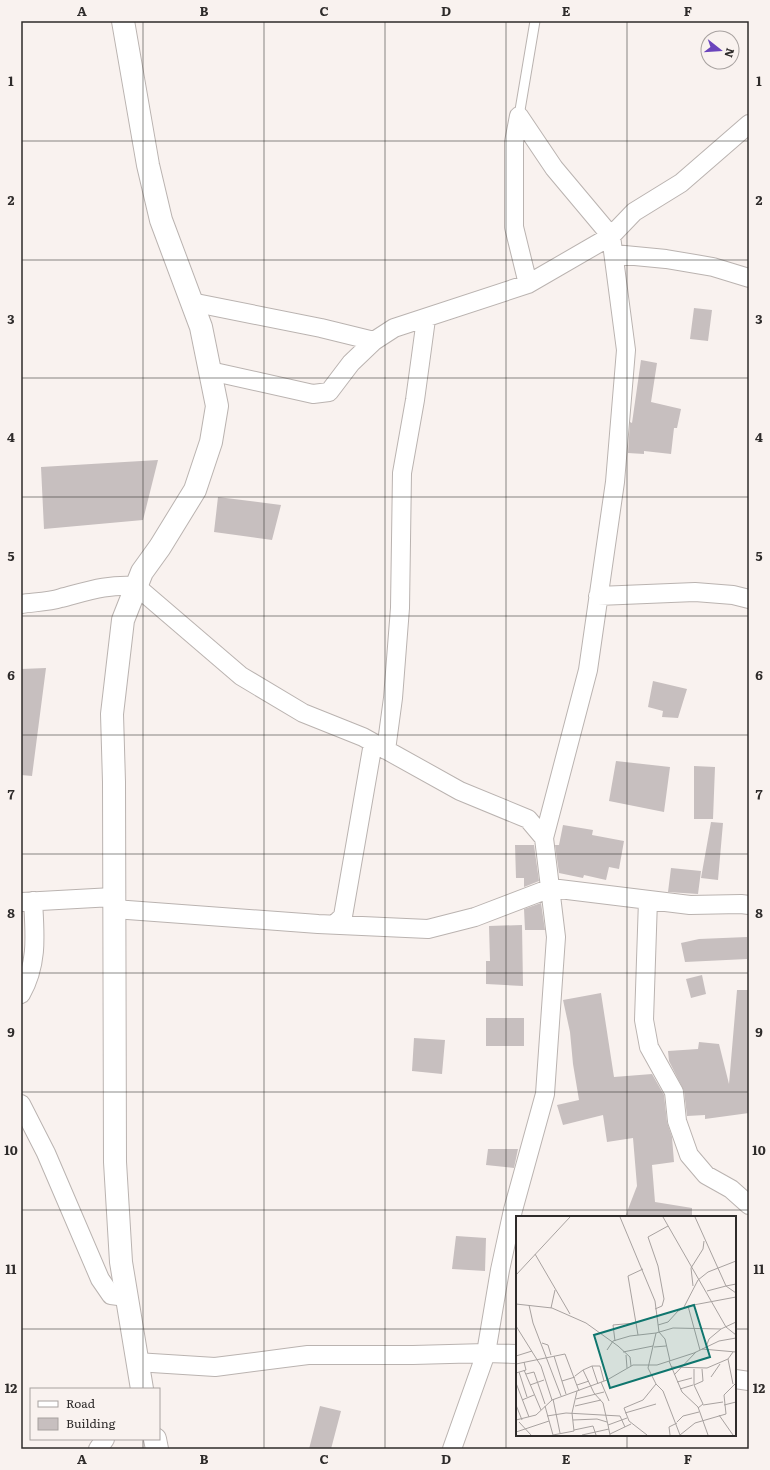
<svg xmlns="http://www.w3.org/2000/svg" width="770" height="1470" font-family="Literata,serif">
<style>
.building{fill:#c7bfbf}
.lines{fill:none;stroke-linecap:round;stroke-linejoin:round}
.lane-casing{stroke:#bab3b0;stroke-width:11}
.street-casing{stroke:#bab3b0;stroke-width:20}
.secondary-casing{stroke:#bab3b0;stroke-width:24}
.lane{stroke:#fff;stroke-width:9}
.street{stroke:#fff;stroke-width:18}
.secondary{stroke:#fff;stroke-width:22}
.grid{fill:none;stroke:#2e2b2a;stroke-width:1;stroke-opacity:0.55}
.inset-road{fill:none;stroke:#a8a2a0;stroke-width:1}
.view{fill:#0f766e;fill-opacity:0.15;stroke:#0f766e;stroke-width:2}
.inset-edge{fill:none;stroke:#2e2b2a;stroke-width:2}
.neatline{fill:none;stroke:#2e2b2a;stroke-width:1.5}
.grid-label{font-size:13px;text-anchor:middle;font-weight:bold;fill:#2e2b2a}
</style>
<rect width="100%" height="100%" fill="#f9f2ef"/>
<path class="building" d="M 694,308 L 712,310 L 708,341 L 690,339 Z
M 641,360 L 657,363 L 651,402 L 681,409 L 677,428 L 674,428 L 671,454 L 644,451 L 644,454 L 628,453 L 630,422 L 632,423 Z
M 158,460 L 143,520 L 44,529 L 41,467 Z
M 218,497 L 281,505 L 272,540 L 214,532 Z
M 46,668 L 32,776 L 21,775 L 21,669 Z
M 653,681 L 687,689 L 678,718 L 662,717 L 663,711 L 648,707 Z
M 616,761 L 670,767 L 664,812 L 609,801 Z
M 694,766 L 715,767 L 713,819 L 694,819 Z
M 711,822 L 723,823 L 718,880 L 701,878 Z
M 563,825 L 593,830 L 592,835 L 624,841 L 619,869 L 609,867 L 606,880 L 584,875 L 583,878 L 559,873 L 555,845 L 559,845 Z
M 515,845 L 534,845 L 539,881 L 524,887 L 524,878 L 516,878 Z
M 671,868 L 701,871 L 698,894 L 668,892 Z
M 541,903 L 545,930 L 525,930 L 524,909 Z
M 522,925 L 523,986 L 486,984 L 486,961 L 490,961 L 489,926 Z
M 747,937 L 747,959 L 685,962 L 681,943 L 699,939 Z
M 702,975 L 706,994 L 691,998 L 686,979 Z
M 737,990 L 749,990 L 749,1113 L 705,1119 L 705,1115 L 687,1116 L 684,1091 L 669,1061 L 668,1051 L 698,1049 L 699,1042 L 719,1044 L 729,1084 Z
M 601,993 L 614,1077 L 652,1074 L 664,1095 L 667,1122 L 672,1137 L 674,1162 L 652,1165 L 655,1202 L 692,1208 L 692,1217 L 625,1217 L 637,1186 L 633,1138 L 607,1142 L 603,1115 L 563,1125 L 557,1105 L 579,1100 L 573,1064 L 570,1032 L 563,1000 Z
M 486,1018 L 524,1018 L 524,1046 L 486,1046 Z
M 414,1038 L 445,1040 L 442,1074 L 412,1071 Z
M 488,1149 L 518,1149 L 514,1168 L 486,1165 Z
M 456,1236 L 486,1238 L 485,1271 L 452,1269 Z
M 320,1406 L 341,1411 L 331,1449 L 309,1449 Z"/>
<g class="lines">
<defs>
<path id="lane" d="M 519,116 L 535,21"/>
<path id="street" d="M 519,116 L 514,142 L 514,227 L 528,284
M 614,254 L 666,259 L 713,267 L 749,278
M 191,302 L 321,328 L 374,341
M 210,371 L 313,394 L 329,392 L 351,363 L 374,341 L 394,328 L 528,284 L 611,236 L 634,212 L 681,183 L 749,124
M 598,596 L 695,592 L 733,595 L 749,599
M 21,604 C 34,602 48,602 61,598 C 88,591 107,584 136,586 L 241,676 L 303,713 L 363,737 L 460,791 L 528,819 L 544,838
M 386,750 L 393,698 L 400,608 L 402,473 L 415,400 L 426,319
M 648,900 L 644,1020 L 649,1047 L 674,1092 L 677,1121 L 689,1155 L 706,1175 L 731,1189 L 749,1205
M 22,902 L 113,897
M 114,909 L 318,924 L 428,929 L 475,917 L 551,888 L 690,905 L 741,904 L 749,905
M 335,924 L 343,916 L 373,743
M 21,994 C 38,964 35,935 33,901
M 21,1104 L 46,1153 L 100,1279 L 111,1295 L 126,1297
M 136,1362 L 215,1367 L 308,1355 L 413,1355 L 486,1353 L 517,1354
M 735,1379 L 749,1381
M 98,1449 L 105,1439
M 452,1449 L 486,1353 L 500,1270 L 513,1210 L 545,1094 L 556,937 L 544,838 L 588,670 L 615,482 L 626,350 L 611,236 L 554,168 L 519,116"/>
<path id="secondary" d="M 123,21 L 148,165 L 161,220 L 201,327 L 217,406 L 211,442 L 195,490 L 160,547 L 142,572 L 123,620 L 112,714 L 114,782 L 115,1162 L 121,1262 L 142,1389
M 155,1439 L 157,1449"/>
</defs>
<use href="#lane" class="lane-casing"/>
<use href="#street" class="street-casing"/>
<use href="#secondary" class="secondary-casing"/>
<use href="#lane" class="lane"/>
<use href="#street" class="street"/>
<use href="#secondary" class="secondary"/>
</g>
<path class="grid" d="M 143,21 L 143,1389M 264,21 L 264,1449M 385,21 L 385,1449M 506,21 L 506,1449M 627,21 L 627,1217M 21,141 L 749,141M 21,260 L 749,260M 21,378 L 749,378M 21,497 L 749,497M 21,616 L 749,616M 21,735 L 749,735M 21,854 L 749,854M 21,973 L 749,973M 21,1092 L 749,1092M 21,1210 L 749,1210M 21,1329 L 517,1329M 735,1329 L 749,1329M 627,1435 L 627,1449M 143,1439 L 143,1449"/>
<g transform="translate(516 1216)">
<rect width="220" height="220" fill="#f9f2ef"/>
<path class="inset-road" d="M 104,1 L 139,85 L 143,116 L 149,123 L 154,145M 147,1 L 210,111 L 220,119M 179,1 L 210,70 L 220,68M 19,38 L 54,98M 0,59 L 54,1M 177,70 L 175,52 L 187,33 L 188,25M 191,75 L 210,70 L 220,77M 0,88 L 36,92 L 70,107 L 102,130 L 114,141 L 115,150M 13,89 L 17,107 L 45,180M 172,90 L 184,134M 168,91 L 182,64 L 192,56 L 220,45M 35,92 L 39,74M 139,93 L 146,90 L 148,83 L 142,50 L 132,21 L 152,10M 142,109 L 152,106 L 162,95 L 172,90 L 220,81M 0,110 L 25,150 L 36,184M 140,117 L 132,152 L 140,168 L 147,175 L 164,219M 122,119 L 112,60 L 127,53M 99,125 L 97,109 L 119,107M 26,127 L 32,129 L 35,139M 138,131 L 150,130M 190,131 L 193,123 L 205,113 L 220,106M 186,133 L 220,136M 91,134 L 97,125 L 114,120 L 140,117 L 157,112 L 205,113M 107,136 L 137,130M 110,139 L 111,152M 0,140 L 16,135M 38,140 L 50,178M 212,143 L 217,168M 153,145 L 166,176 L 182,191 L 192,219M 0,148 L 49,138 L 63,175M 76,150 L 82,168M 155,151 L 191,152 L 212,143 L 217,136M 178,153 L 178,169 L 187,188 L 182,192M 8,154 L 25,194M 67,154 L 76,150 L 84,150 L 88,165M 3,156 L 11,181M 0,157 L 10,154 L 8,146M 10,158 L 18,156 L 29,188M 158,159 L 180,136M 59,160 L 67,154 L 78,177 L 87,187 L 92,209M 195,161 L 204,148M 46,165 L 59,161M 85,166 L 93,185M 161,166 L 176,162M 0,167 L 13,201M 14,169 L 28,164M 61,169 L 73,165M 178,169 L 187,165 L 186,153M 164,173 L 177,169M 37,183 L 44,217M 60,183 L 88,176M 6,184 L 18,179M 0,189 L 6,204M 187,189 L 207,186M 208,189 L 220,186M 29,190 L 37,219M 59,190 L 85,184M 109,197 L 140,188M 203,199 L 217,219M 31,200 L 50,197 L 104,200 L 109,211M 0,204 L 20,199 L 36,184 L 91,164 L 117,149 L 141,149 L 178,137 L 203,125 L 220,122M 57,204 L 81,203 L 91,206M 3,206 L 15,219M 161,206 L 167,200 L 183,196M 58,214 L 77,210 L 80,219M 0,216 L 33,205M 94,218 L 115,208M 37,219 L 58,215 L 56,197 L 61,175M 66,219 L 93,213M 94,219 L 92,209 L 111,202M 131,219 L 113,205 L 108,192 L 127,184 L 140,168M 154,219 L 153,211 L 161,207M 164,219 L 179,207 L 210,198 L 208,179 L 220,167"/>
<path class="view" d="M 178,89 L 194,141 L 94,172 L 78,119 Z"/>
<rect width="220" height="220" class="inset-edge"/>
</g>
<rect width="770" height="1470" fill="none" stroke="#f9f2ef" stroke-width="44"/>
<rect x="30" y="1388" width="130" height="52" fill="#f9f2ef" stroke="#a8a2a0"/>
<rect x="38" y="1401" width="20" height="6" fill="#ffffff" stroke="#a8a2a0"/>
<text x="66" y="1408" font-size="12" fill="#2e2b2a">Road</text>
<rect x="38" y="1418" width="20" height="12" fill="#c7bfbf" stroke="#a8a2a0"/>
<text x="66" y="1428" font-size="12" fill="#2e2b2a">Building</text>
<g transform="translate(720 50) rotate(107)"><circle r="19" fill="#f9f2ef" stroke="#a8a2a0"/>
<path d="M0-3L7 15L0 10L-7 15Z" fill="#6a44bc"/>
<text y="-6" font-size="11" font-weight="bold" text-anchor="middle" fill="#2e2b2a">N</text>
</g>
<rect x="22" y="22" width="726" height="1426" class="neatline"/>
<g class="grid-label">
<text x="82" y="16">A</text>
<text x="204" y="16">B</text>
<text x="324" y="16">C</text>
<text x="446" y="16">D</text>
<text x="566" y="16">E</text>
<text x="688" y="16">F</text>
<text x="11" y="86">1</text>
<text x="759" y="86">1</text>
<text x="11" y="205">2</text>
<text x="759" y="205">2</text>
<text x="11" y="324">3</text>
<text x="759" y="324">3</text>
<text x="11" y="442">4</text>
<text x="759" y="442">4</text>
<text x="11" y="561">5</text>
<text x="759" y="561">5</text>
<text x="11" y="680">6</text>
<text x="759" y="680">6</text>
<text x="11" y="799">7</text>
<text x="759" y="799">7</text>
<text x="11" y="918">8</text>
<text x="759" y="918">8</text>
<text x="11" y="1037">9</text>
<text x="759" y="1037">9</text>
<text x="11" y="1155">10</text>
<text x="759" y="1155">10</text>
<text x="11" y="1274">11</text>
<text x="759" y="1274">11</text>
<text x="11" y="1393">12</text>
<text x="759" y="1393">12</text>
<text x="82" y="1464">A</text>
<text x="204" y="1464">B</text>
<text x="324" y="1464">C</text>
<text x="446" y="1464">D</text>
<text x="566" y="1464">E</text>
<text x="688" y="1464">F</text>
</g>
</svg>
